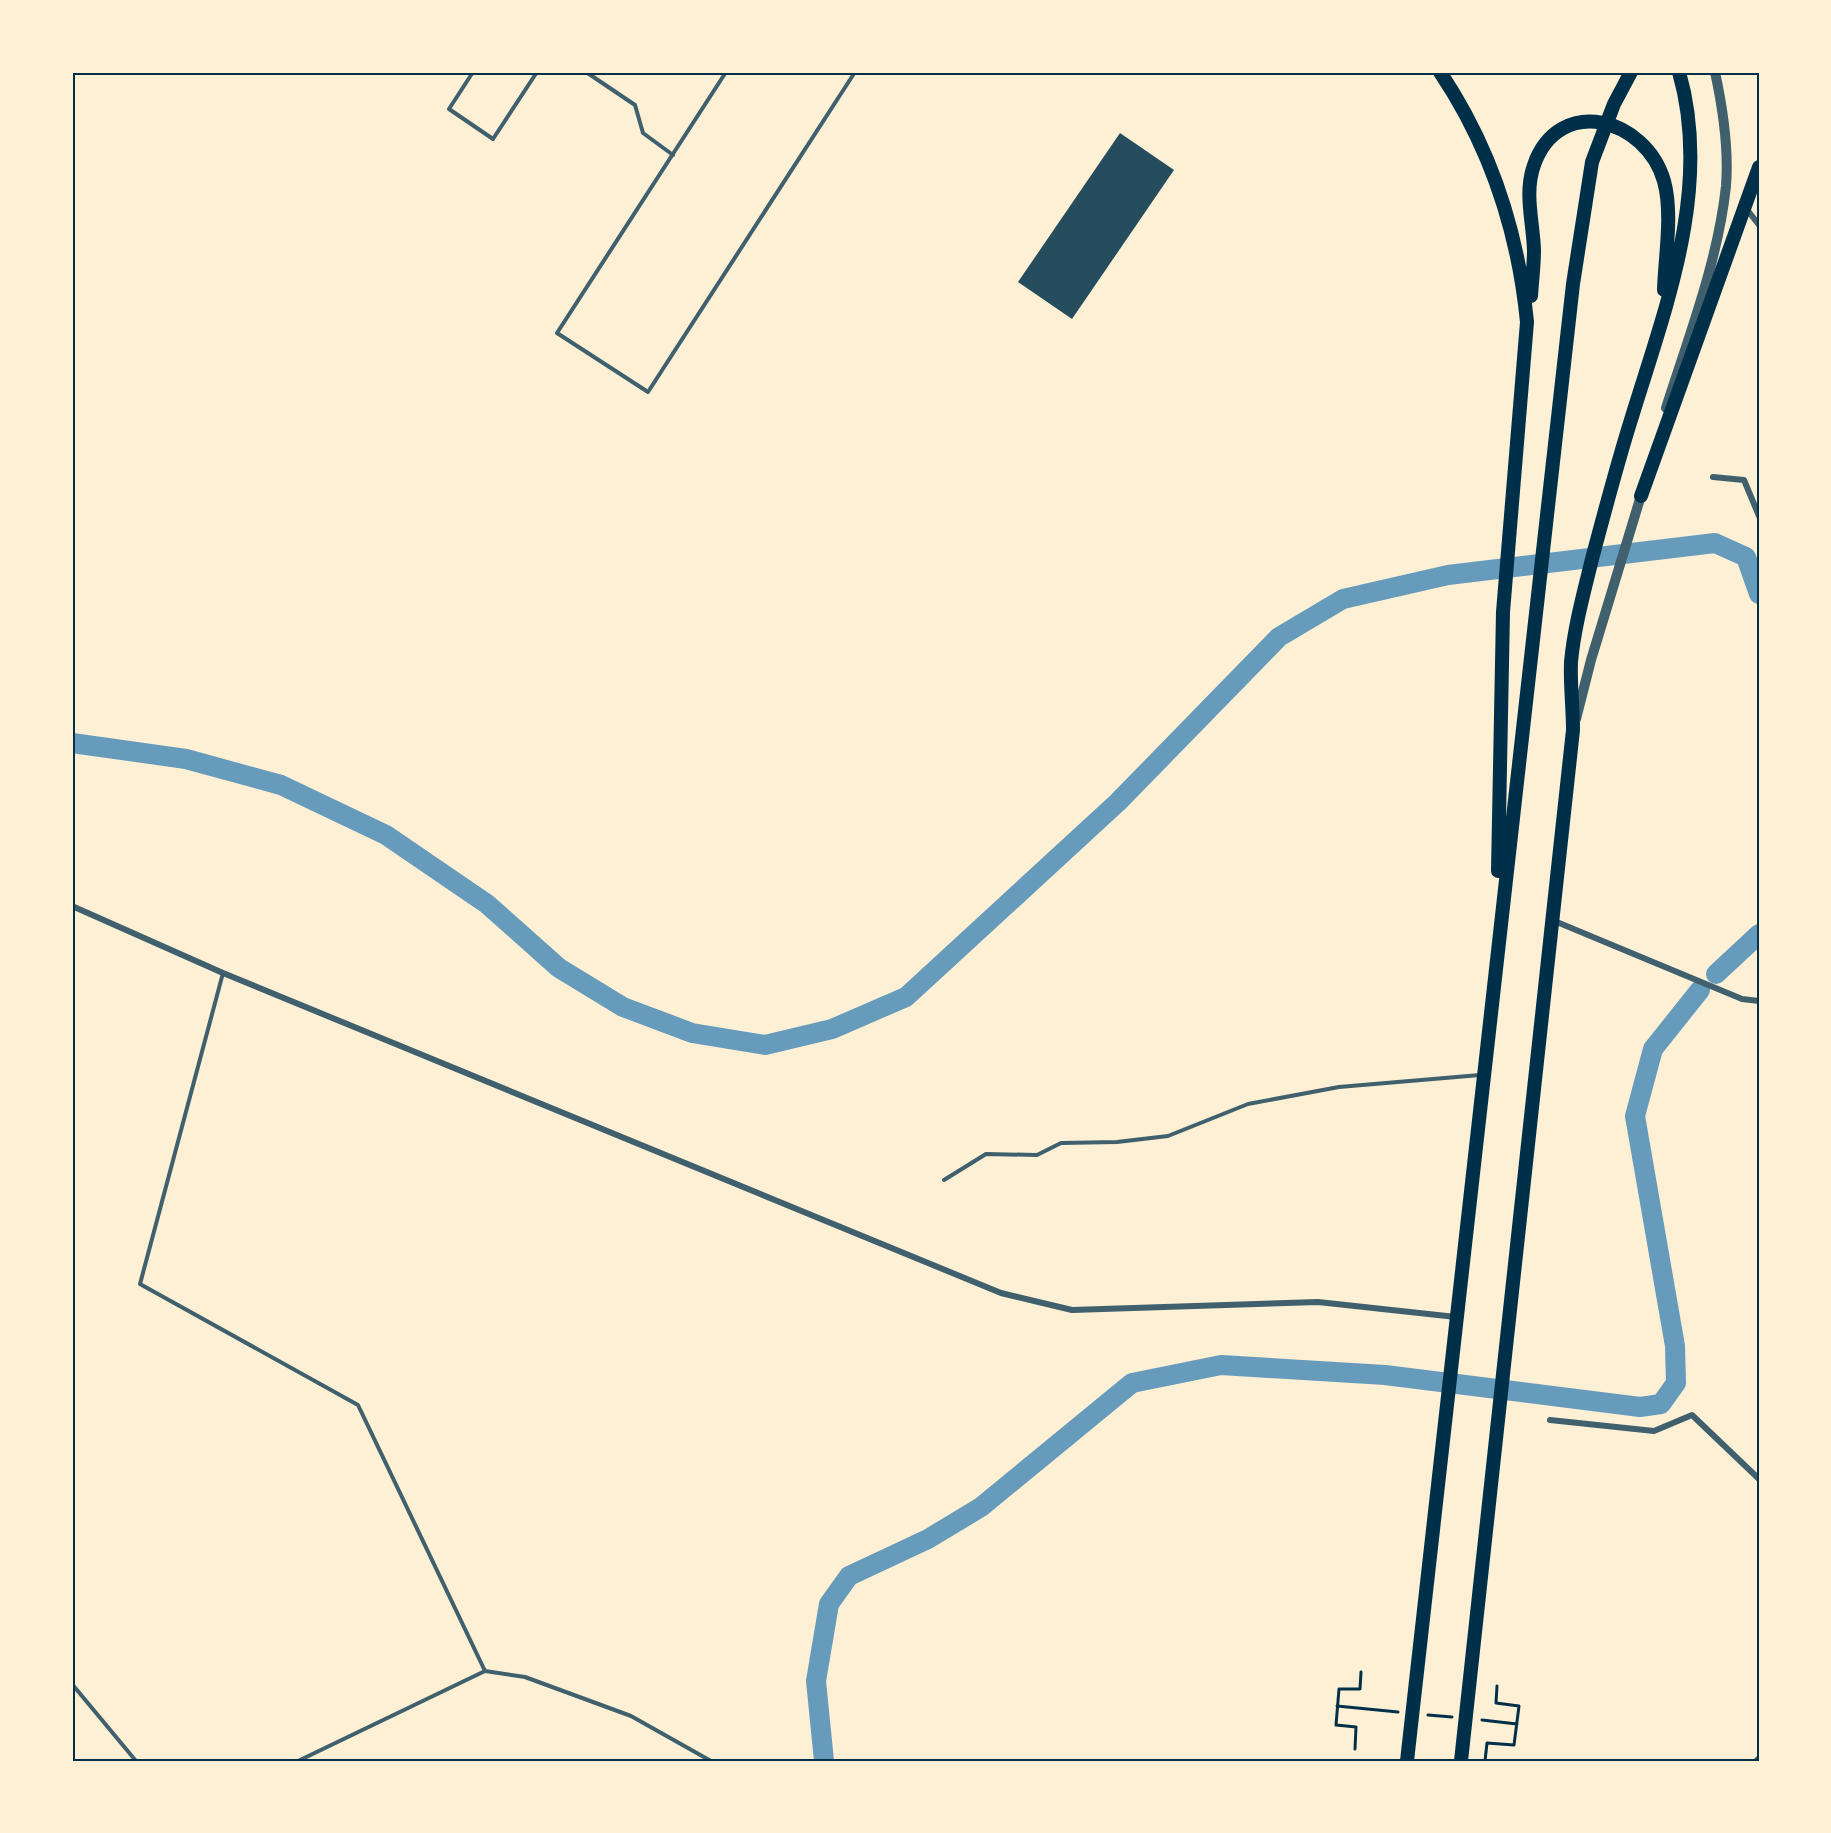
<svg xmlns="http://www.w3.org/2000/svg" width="1831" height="1833" font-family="Spectral,serif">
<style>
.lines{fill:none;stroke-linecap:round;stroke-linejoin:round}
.canal{stroke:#669bbc;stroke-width:20}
.building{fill:#264d5e}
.path{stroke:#003049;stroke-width:3}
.service{stroke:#3f606c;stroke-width:4}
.minor{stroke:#3f606c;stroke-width:6}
.tertiary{stroke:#3f606c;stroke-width:10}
.trunk{stroke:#003049;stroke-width:14}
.neatline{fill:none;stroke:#003049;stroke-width:2}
</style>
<rect width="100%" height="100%" fill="#fdf0d5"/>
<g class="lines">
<path class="canal" d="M 72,743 L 186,759 L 281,785 L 386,835 L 487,904 L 559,968 L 623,1007 L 692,1033 L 765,1045 L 832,1029 L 906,997 L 1118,802 L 1279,637 L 1343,599 L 1448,575 L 1715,543 L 1746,557 L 1759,594
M 1716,974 L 1759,934
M 824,1761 L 816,1681 L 829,1604 L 849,1576 L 928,1539 L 981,1507 L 1132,1383 L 1221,1365 L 1385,1375 L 1640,1407 L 1661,1404 L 1676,1383 L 1675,1346 L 1635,1116 L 1653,1049 L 1700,990"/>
</g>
<path class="building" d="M 1120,133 L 1174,170 L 1072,319 L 1018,282 Z"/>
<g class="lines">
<path class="path" d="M 1337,1706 L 1398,1712
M 1428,1715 L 1452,1717
M 1482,1720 L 1517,1724
M 1355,1749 L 1356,1727 L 1336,1725 L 1339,1689 L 1360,1689 L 1361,1672
M 1485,1761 L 1487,1743 L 1514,1745 L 1519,1706 L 1496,1703 L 1497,1686"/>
<path class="service" d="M 473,72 L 449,109 L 493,139 L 537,72
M 586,72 L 635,105 L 643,133 L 673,155
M 726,72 L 557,333 L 648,392 L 855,72
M 223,973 L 140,1284 L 358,1405 L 485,1671
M 944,1180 L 986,1154 L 1037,1155 L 1061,1143 L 1117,1142 L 1168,1136 L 1248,1104 L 1339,1087 L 1480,1075
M 72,1684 L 136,1761
M 298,1761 L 485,1671 L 525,1677 L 631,1716 L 711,1761"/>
<path class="minor" d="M 1745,207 L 1759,225
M 1713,477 L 1744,480 L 1759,516
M 72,906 L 223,973 L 1001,1293 L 1072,1310 L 1318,1302 L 1456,1317
M 1552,920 L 1742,999 L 1759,1001
M 1550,1420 L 1654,1431 L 1692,1415 L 1759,1479
M 1756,1761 L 1759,1758"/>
<path class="tertiary" d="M 1666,408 C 1689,336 1718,261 1726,186 C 1729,148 1723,109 1715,72
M 1576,719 L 1591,660 L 1643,489"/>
<path class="trunk" d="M 1440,72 C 1491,148 1518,231 1527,322 L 1503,612 L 1498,871
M 1531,296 C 1532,281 1534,265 1534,250 C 1533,221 1524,193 1534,165 C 1559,94 1646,118 1664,181 C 1673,214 1665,256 1664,290
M 1641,496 L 1759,167
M 1407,1761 L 1573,284 L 1592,162 L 1614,104 L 1631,72
M 1461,1761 L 1573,730 C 1573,708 1570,684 1571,662 C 1574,628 1584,592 1592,559 C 1604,514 1616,468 1630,423 C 1664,311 1713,190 1679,72"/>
</g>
<rect width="1831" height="1833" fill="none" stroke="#fdf0d5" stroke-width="147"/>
<rect x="74" y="74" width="1684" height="1686" class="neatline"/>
</svg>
